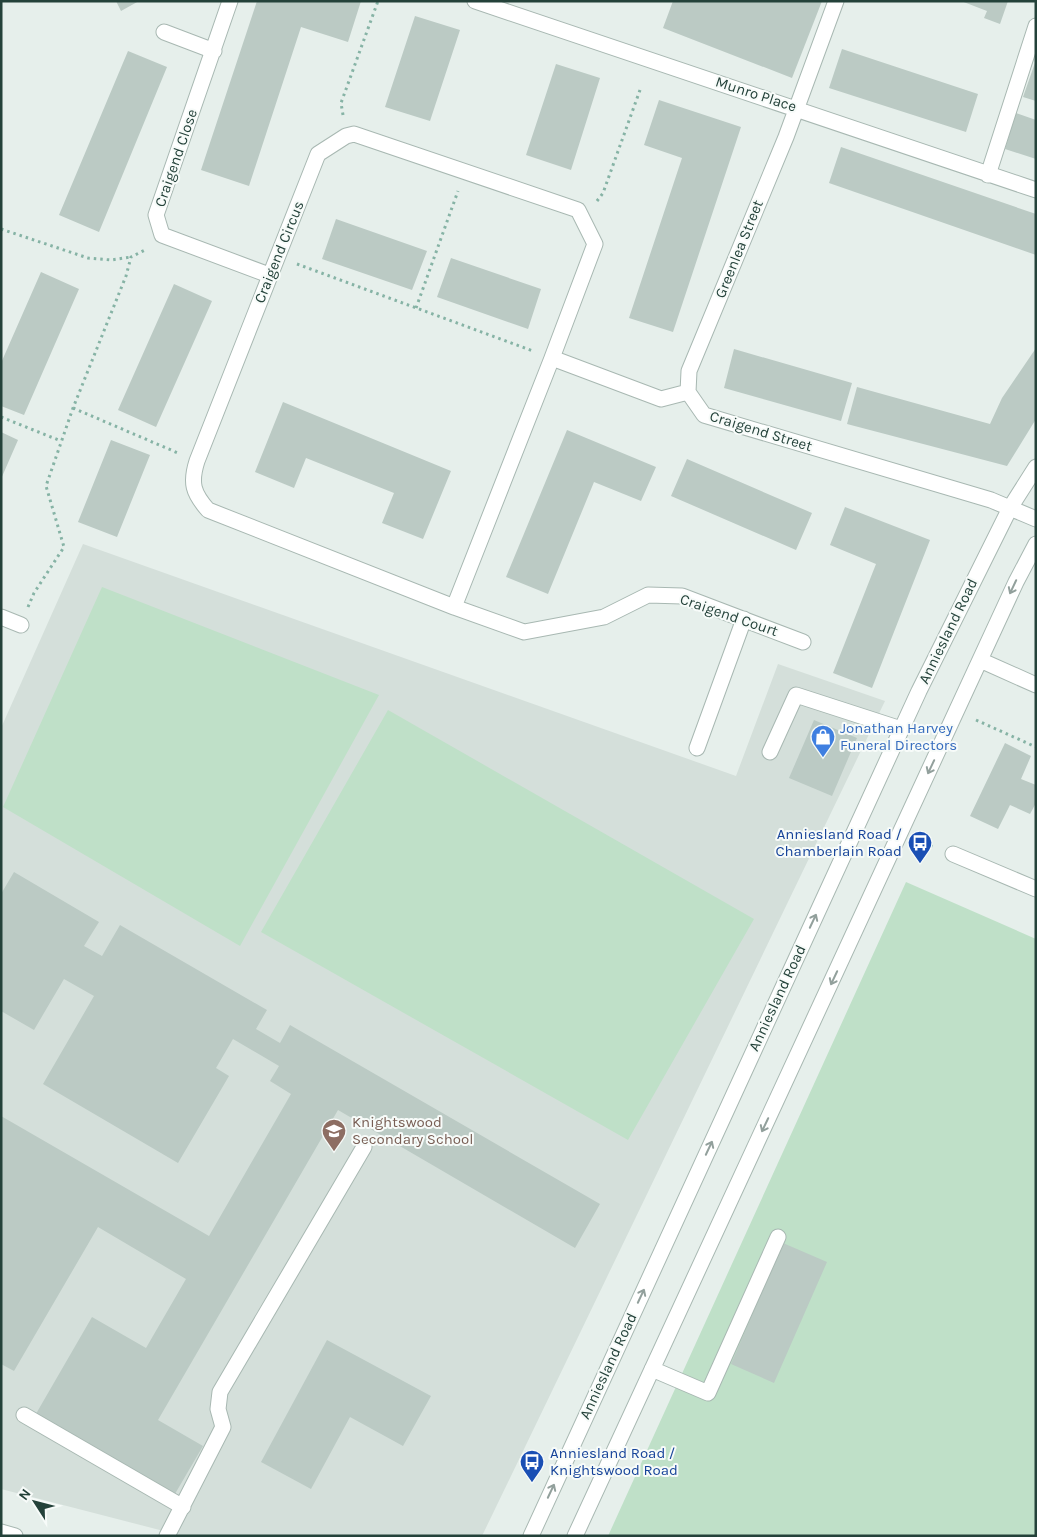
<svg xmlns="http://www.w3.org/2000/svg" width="1037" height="1537" font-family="Karla,sans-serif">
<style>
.built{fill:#d4dfda}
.green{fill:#bfe0c8}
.building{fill:#bbcac4}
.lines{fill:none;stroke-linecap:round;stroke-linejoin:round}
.minor-casing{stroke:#a8b8b2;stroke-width:17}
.path{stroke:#86b3a5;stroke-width:3;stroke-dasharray:2.5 4;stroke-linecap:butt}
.minor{stroke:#fff;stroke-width:15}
.oneway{stroke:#92a09c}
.labels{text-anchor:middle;stroke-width:4;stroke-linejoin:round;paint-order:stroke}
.street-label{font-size:15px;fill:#24423a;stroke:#f7fbf9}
.shop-label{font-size:15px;fill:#366cbe;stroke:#f7fbf9;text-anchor:start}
.transit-label{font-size:15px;fill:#164399;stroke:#f7fbf9;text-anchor:end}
.education-label{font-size:15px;fill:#785e54;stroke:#f7fbf9;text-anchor:start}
</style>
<rect width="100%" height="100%" fill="#e6efeb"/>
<path class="built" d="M 83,544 L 736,776 L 778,664 L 885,701 L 482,1536 L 183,1536 L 1,1489 L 1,728 Z"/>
<path class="green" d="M 102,587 L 379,695 L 240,946 L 3,807 Z
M 388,710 L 754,919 L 628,1140 L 261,932 Z
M 906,882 L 1036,939 L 1036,1536 L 608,1536 Z"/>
<path class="building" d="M 116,1 L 139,1 L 121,11 Z
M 257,1 L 361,1 L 348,42 L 301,27 L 249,186 L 201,170 Z
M 673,1 L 822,1 L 792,78 L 663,28 Z
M 961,1 L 1008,1 L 1000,24 L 984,18 L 987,11 Z
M 415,16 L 460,30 L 430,121 L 385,107 Z
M 842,49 L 978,94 L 966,132 L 829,88 Z
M 128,51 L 167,67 L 99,232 L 59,215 Z
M 1036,60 L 1036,101 L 1023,97 Z
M 556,64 L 600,78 L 571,170 L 526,155 Z
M 659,100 L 741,127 L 673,332 L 629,318 L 682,158 L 644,145 Z
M 1016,113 L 1036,120 L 1036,159 L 1005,149 Z
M 841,147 L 1036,214 L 1036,255 L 829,183 Z
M 336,219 L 427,251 L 412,290 L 322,259 Z
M 451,258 L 541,289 L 528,329 L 437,297 Z
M 41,272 L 79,289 L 24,415 L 1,406 L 1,363 Z
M 174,284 L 212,301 L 156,427 L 118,410 Z
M 1036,348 L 1036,419 L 1007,466 L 847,424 L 857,387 L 990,424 L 1002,398 Z
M 734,349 L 852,383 L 841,421 L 724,388 Z
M 283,402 L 451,471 L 423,539 L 382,523 L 394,493 L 306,458 L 294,488 L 255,472 Z
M 567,430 L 656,467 L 641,501 L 594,482 L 548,594 L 506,577 Z
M 1,432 L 18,440 L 1,479 Z
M 111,440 L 150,455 L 117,537 L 78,522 Z
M 687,459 L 812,513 L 796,550 L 671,496 Z
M 845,507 L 930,540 L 872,688 L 833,673 L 876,564 L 830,545 Z
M 814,720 L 857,738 L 832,796 L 789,778 Z
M 1005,743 L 1031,756 L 1021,779 L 1036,785 L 1036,803 L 1030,814 L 1010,805 L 998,829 L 970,816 Z
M 14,872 L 99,922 L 84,946 L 102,956 L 120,925 L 267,1010 L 256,1029 L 280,1043 L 290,1025 L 600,1204 L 575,1248 L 338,1110 L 158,1420 L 203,1446 L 172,1499 L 33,1419 L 92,1317 L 146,1348 L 186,1279 L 98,1227 L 14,1371 L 1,1364 L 1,1116 L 209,1236 L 291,1094 L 270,1081 L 279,1066 L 233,1039 L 216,1068 L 229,1076 L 178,1163 L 43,1084 L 94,996 L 64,979 L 34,1030 L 1,1011 L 1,894 Z
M 783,1243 L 827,1262 L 774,1383 L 731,1364 Z
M 327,1340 L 431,1396 L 403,1446 L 350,1417 L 311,1489 L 261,1462 Z"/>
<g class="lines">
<defs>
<path id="minor" d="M 230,1 L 156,215 L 162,235 L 269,275
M 475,1 L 1036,190
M 164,32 L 214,51
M 988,175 L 1036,26
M 552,358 L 595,244 L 578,210 L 354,134 L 346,136 L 318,154 L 197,461 C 190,483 193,493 208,510 L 454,607 L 524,632 L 604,617 L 648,595 L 682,596 L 803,642
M 688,392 L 689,371 L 786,137 L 836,1
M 454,607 L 552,358 L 661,399 L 688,392 L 704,415 L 991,500 L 1036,519
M 1,617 L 21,625
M 980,660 L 1036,685
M 697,748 L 744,619
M 770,752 L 796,695 L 901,729
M 953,854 L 1036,889
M 652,1369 L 708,1393 L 778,1237
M 24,1415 L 183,1507
M 1,1532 L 15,1536
M 167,1536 L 223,1427 L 218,1409 L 220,1392 L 364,1147
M 531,1536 L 919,691 L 1010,508 L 1036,467
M 575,1536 L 1016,582 L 1036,544"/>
</defs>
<use href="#minor" class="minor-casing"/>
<path class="path" d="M 343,115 L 341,103 L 378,1
M 597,201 L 603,193 L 640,90
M 1,229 L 88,258 L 111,260 L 131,257
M 297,264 L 533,351
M 416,308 L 458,191
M 73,408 L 178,453
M 1,417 L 61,441
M 28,607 L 34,593 L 64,547 L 46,486 L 73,408 L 126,276 L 131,257 L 147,249
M 976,720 L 1036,747
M 918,841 L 934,847"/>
<use href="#minor" class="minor"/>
</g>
<defs><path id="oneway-shaft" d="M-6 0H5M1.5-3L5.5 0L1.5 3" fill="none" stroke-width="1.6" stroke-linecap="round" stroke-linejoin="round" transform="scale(1.25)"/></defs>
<g class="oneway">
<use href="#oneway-shaft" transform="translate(1013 587) rotate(115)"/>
<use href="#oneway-shaft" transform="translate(931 767) rotate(115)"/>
<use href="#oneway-shaft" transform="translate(813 921) rotate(-65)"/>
<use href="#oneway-shaft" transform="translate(834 978) rotate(115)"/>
<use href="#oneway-shaft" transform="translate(765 1125) rotate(115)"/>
<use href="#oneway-shaft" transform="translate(709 1148) rotate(-65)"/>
<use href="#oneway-shaft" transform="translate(641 1296) rotate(-65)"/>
<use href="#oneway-shaft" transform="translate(551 1491) rotate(-65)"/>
</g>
<defs>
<symbol id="shop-pin" viewBox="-11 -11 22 30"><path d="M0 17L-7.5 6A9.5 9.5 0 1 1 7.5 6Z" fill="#3f7fe0" stroke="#f7fbf9"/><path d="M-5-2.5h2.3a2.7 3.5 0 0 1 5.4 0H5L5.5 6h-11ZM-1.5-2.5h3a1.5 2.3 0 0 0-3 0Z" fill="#fff"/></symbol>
<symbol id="bus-pin" viewBox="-11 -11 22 30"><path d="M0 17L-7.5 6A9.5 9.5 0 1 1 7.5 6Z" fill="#1a4fb4" stroke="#f7fbf9"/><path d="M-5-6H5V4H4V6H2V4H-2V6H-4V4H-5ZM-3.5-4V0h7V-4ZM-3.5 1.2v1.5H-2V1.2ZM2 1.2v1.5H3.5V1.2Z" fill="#fff"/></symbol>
<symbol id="school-pin" viewBox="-11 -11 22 30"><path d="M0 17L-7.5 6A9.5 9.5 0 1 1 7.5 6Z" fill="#8d6e63" stroke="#f7fbf9"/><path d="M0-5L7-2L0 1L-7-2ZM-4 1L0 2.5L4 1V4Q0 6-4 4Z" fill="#fff"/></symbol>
</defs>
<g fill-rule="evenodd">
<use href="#shop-pin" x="809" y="723" width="28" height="38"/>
<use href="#bus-pin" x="906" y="829" width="28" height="38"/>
<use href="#school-pin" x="320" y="1117" width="28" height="38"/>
<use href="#bus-pin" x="518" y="1448" width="28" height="38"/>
</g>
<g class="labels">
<g class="street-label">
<text transform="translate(756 94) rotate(18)" y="5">Munro Place</text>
<text transform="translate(176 158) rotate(-71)" y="5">Craigend Close</text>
<text transform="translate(739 249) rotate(-68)" y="5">Greenlea Street</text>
<text transform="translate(279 252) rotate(-68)" y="5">Craigend Circus</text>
<text transform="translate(761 431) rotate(17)" y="5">Craigend Street</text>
<text transform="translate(729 615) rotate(19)" y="5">Craigend Court</text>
<text transform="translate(948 631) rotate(-64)" y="5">Anniesland Road</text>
<text transform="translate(777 998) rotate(-65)" y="5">Anniesland Road</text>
<text transform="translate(608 1366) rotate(-65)" y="5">Anniesland Road</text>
</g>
<g class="shop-label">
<text x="840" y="733">Jonathan Harvey<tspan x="840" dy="17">Funeral Directors</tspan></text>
</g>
<g class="transit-label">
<text x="902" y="839">Anniesland Road /<tspan x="902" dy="17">Chamberlain Road</tspan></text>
<text x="550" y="1458" text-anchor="start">Anniesland Road /<tspan x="550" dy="17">Knightswood Road</tspan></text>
</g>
<g class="education-label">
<text x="352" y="1127">Knightswood<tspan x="352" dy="17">Secondary School</tspan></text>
</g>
</g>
<rect width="1037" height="1537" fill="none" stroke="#24423a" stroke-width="5"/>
<g transform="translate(35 1502) rotate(306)" stroke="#f7fbf9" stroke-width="4" paint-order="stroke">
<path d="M0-4L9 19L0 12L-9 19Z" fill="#24423a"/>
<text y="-8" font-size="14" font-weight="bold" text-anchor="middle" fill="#24423a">N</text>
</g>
</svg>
